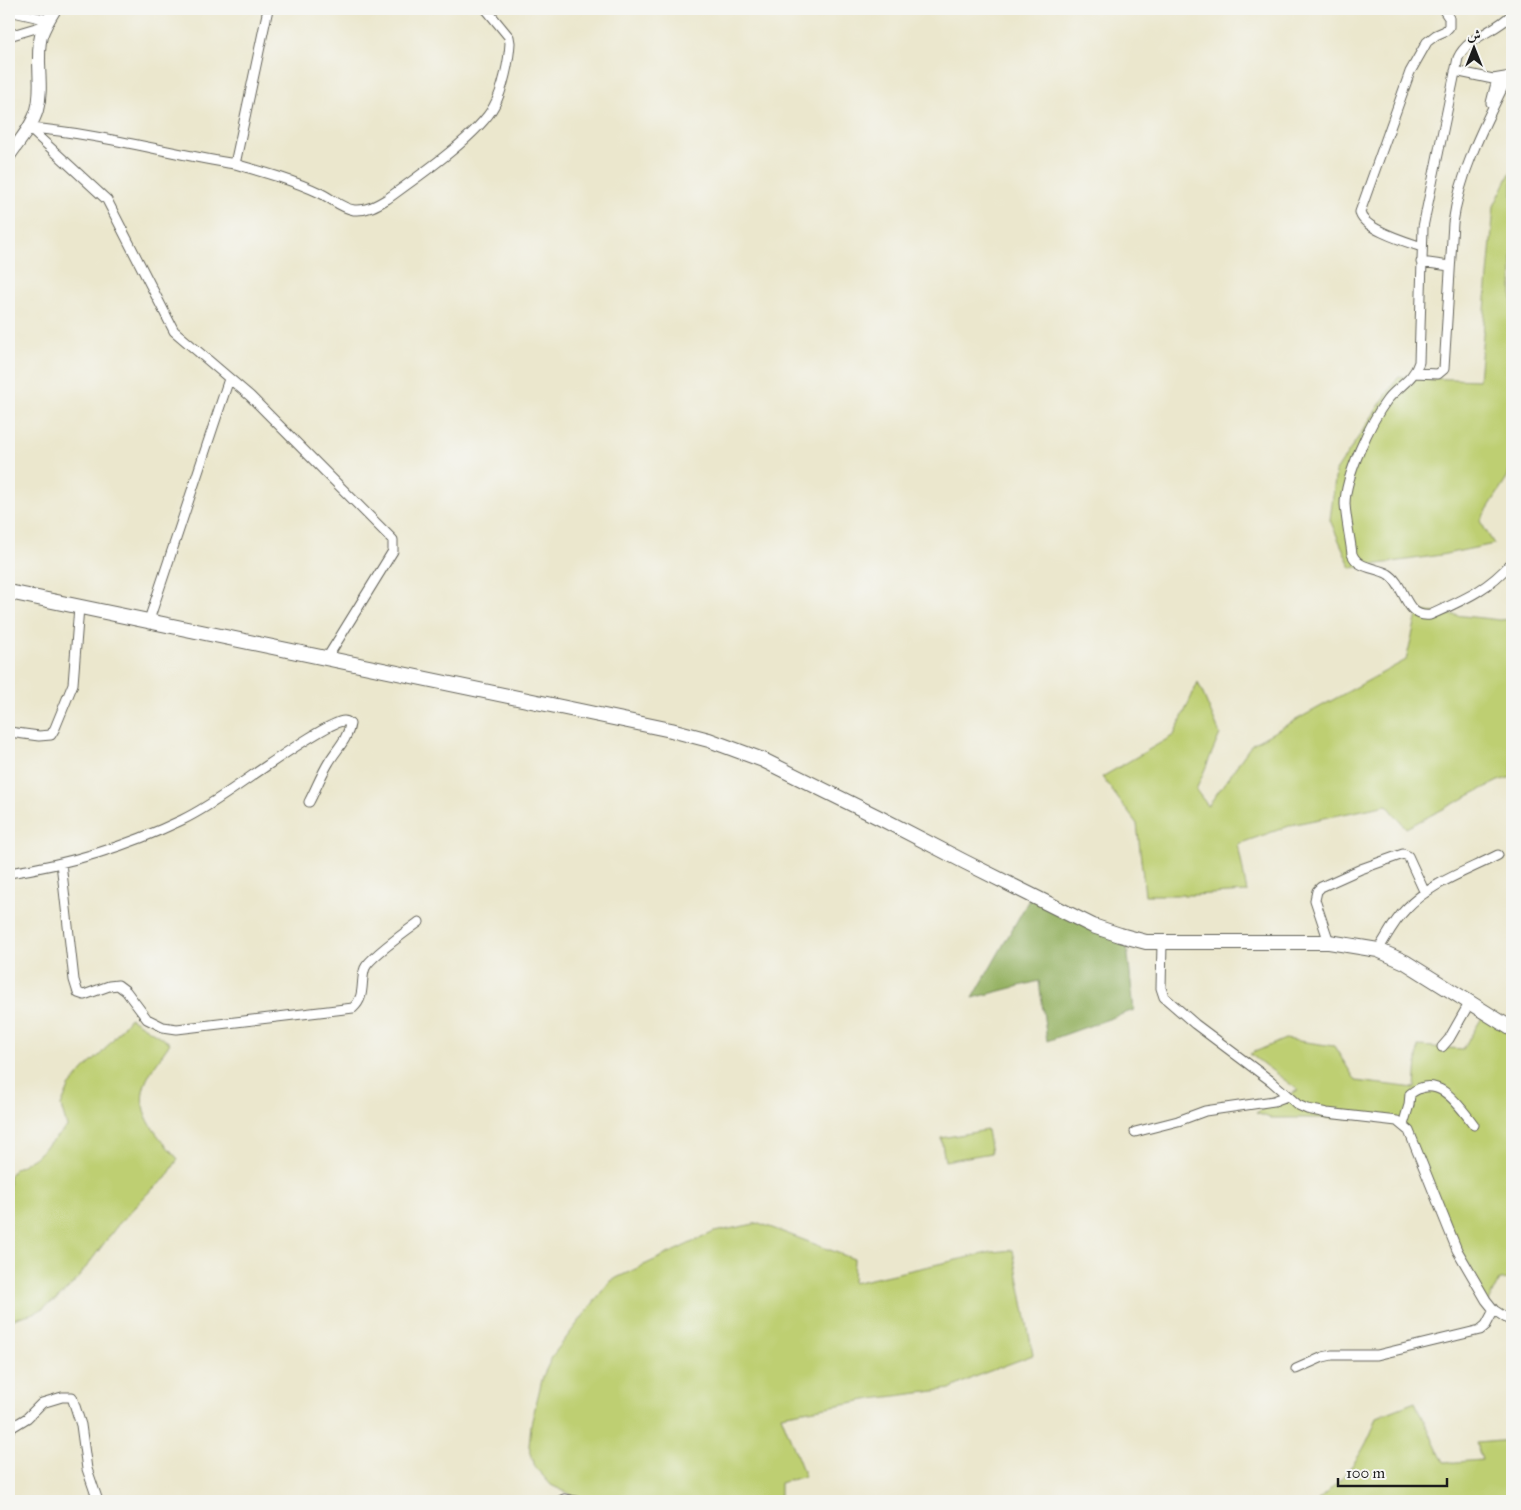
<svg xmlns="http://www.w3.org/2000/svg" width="1521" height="1510" font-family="'IM FELL Great Primer',Amiri,serif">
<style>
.green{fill:#becf72;stroke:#6d7647}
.forest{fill:#96b264;stroke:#596740}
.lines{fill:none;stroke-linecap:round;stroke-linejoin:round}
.street-casing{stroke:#64635a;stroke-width:11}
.secondary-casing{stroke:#64635a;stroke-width:14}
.primary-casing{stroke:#64635a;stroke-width:16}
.street{stroke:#fff;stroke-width:9}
.secondary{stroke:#fff;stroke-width:12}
.primary{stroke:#fff;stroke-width:14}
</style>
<rect width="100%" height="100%" fill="#f6f6f2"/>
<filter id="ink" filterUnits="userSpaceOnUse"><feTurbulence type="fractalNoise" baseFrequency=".02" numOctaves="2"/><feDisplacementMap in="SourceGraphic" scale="10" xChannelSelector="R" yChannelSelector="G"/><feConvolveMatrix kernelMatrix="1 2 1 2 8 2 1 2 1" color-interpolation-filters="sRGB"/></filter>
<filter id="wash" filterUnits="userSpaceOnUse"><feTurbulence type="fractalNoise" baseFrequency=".0096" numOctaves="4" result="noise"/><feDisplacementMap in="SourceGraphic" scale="20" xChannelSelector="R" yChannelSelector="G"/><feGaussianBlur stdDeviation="1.12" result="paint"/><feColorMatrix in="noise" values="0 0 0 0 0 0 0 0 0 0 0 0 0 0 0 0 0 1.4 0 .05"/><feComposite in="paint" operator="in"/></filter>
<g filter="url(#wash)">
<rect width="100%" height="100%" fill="#ebe7cd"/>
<path class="green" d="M 1512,169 L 1512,456 L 1508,477 L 1480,521 L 1494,544 L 1441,555 L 1351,568 L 1330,520 L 1336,471 L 1398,377 L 1479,380 L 1494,206 Z
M 1418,611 L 1500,620 L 1512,619 L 1512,777 L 1498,781 L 1406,828 L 1387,805 L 1295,824 L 1238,844 L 1247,892 L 1192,895 L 1145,895 L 1137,824 L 1102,777 L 1174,735 L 1198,682 L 1220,734 L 1196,790 L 1208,806 L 1252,744 L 1406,660 Z
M 1483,1016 L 1512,1024 L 1512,1076 L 1510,1079 L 1512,1079 L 1512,1279 L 1499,1280 L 1487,1304 L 1418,1158 L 1400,1126 L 1375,1118 L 1270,1118 L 1256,1113 L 1298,1090 L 1250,1054 L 1285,1039 L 1334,1046 L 1356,1081 L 1415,1088 L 1418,1046 L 1463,1049 Z
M 130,1018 L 170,1043 C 162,1056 150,1070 145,1084 C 134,1114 160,1138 178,1159 L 166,1178 L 148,1193 L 117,1226 L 75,1282 L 57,1299 L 37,1312 L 16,1318 L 9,1323 L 9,1176 L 15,1169 L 34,1158 L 67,1127 L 61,1106 L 69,1087 L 84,1069 L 101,1054 Z
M 987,1130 L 991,1153 L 945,1161 L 941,1138 Z
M 759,1223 L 854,1259 L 853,1283 L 992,1252 L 1013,1250 L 1033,1355 L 974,1377 L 950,1389 L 872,1399 L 781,1415 L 805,1476 L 780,1483 L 780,1501 L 599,1501 L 574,1496 L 551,1485 L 535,1467 L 529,1446 L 531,1424 L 543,1376 L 553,1355 L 610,1281 L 714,1232 Z
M 1415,1402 L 1444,1463 L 1482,1460 L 1476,1443 L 1512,1440 L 1512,1501 L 1317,1501 C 1347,1475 1364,1455 1377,1417 Z"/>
<path class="forest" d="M 1031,896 L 1121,938 L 1127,946 L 1134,1010 L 1047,1041 L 1039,981 L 973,998 Z"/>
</g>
<g filter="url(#ink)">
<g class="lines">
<defs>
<path id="street" d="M 397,9 L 409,9
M 9,11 L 49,20
M 1512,14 C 1496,32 1468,36 1458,58 L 1423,227 L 1419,362 C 1414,380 1397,387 1387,400 C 1371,421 1345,477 1345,504 C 1346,520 1350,537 1352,554 C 1358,569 1375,567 1388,574 C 1406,585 1404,618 1430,615 C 1463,600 1488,590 1512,562
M 9,36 L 46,25
M 1455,71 L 1493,79 L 1511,76
M 1491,103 L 1497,79
M 29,128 L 107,200 L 174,331 L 250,396 L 393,540 L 393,551 L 327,658
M 29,128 C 98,133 166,153 235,164 L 268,9
M 235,164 C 263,172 292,180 320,193 C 331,198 341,208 354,210 C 367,211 377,205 387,199 C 415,179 479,135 494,106 C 503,90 509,61 510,43 L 509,37 L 486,9
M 1422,247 C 1407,242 1362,229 1360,212 L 1410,72 L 1427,42 L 1436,35 L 1445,31 L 1449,27 L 1449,18 L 1443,9
M 1421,262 L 1450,266
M 1415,373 L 1438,374 L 1444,369 L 1453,223 C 1460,171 1485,123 1508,77
M 149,620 L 229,379
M 9,732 L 39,736 L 51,735 L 55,728 L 73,684 L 79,607
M 61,863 L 74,980 L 78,993 L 84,995 L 109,986 L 118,985 L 126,991 L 147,1019 L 163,1027 L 177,1029 L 353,1008 C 366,997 360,981 365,968 C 369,958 408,930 419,922
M 9,873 C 69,864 128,846 182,820 C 207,808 230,791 253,775 C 267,766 330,721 344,721 C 348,721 347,722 350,724 C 348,739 336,750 329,762 C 321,775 316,789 309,802
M 1329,942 L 1315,900 L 1317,891 L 1321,887 L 1361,869 L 1403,854 L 1408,856 L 1425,893
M 1162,943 L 1161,988 L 1164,997 L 1195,1024 L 1271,1081 L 1298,1105 L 1307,1109 L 1327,1113 L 1397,1121 L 1409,1131 L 1457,1250 L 1486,1300 L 1494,1310 L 1512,1322
M 1378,950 C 1387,936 1394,921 1406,909 C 1430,883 1467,871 1498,855
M 1442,1047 L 1449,1039 L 1470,1002
M 1403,1125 L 1409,1105 L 1410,1094 C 1438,1072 1458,1104 1474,1125
M 1135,1132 L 1178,1121 L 1205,1111 L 1274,1101 L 1287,1096
M 1296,1369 L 1323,1357 L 1332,1355 L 1377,1355 L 1480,1330 L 1486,1325 L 1494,1310
M 9,1429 L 27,1418 L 42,1403 L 62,1397 L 72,1397 L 81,1425 L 87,1469 L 98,1501
M 560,1501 L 564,1499 L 576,1501"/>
<path id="secondary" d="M 9,156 C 19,141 32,127 37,110 C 44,86 35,60 41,36 C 44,27 50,17 55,9"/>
<path id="primary" d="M 9,592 L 671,730 L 709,740 L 763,760 L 880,818 L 965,862 L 1093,926 L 1120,935 L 1146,942 L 1329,942 L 1378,950 L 1405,962 L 1512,1029"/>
</defs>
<use href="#street" class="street-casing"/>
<use href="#secondary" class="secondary-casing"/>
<use href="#primary" class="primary-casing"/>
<use href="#street" class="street"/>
<use href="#secondary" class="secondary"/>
<use href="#primary" class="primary"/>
</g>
</g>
<rect width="1521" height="1510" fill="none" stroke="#f6f6f2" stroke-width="30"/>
<g transform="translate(1474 48)" stroke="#f6f6f2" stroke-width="4" paint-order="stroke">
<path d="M0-4L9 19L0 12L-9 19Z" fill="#1c1c1c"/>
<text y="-8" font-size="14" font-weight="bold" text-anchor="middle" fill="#1c1c1c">ش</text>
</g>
<path d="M1338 1478v8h109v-8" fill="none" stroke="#1c1c1c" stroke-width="2.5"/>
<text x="1346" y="1478" font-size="15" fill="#1c1c1c" stroke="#f6f6f2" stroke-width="4" paint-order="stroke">100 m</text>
</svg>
